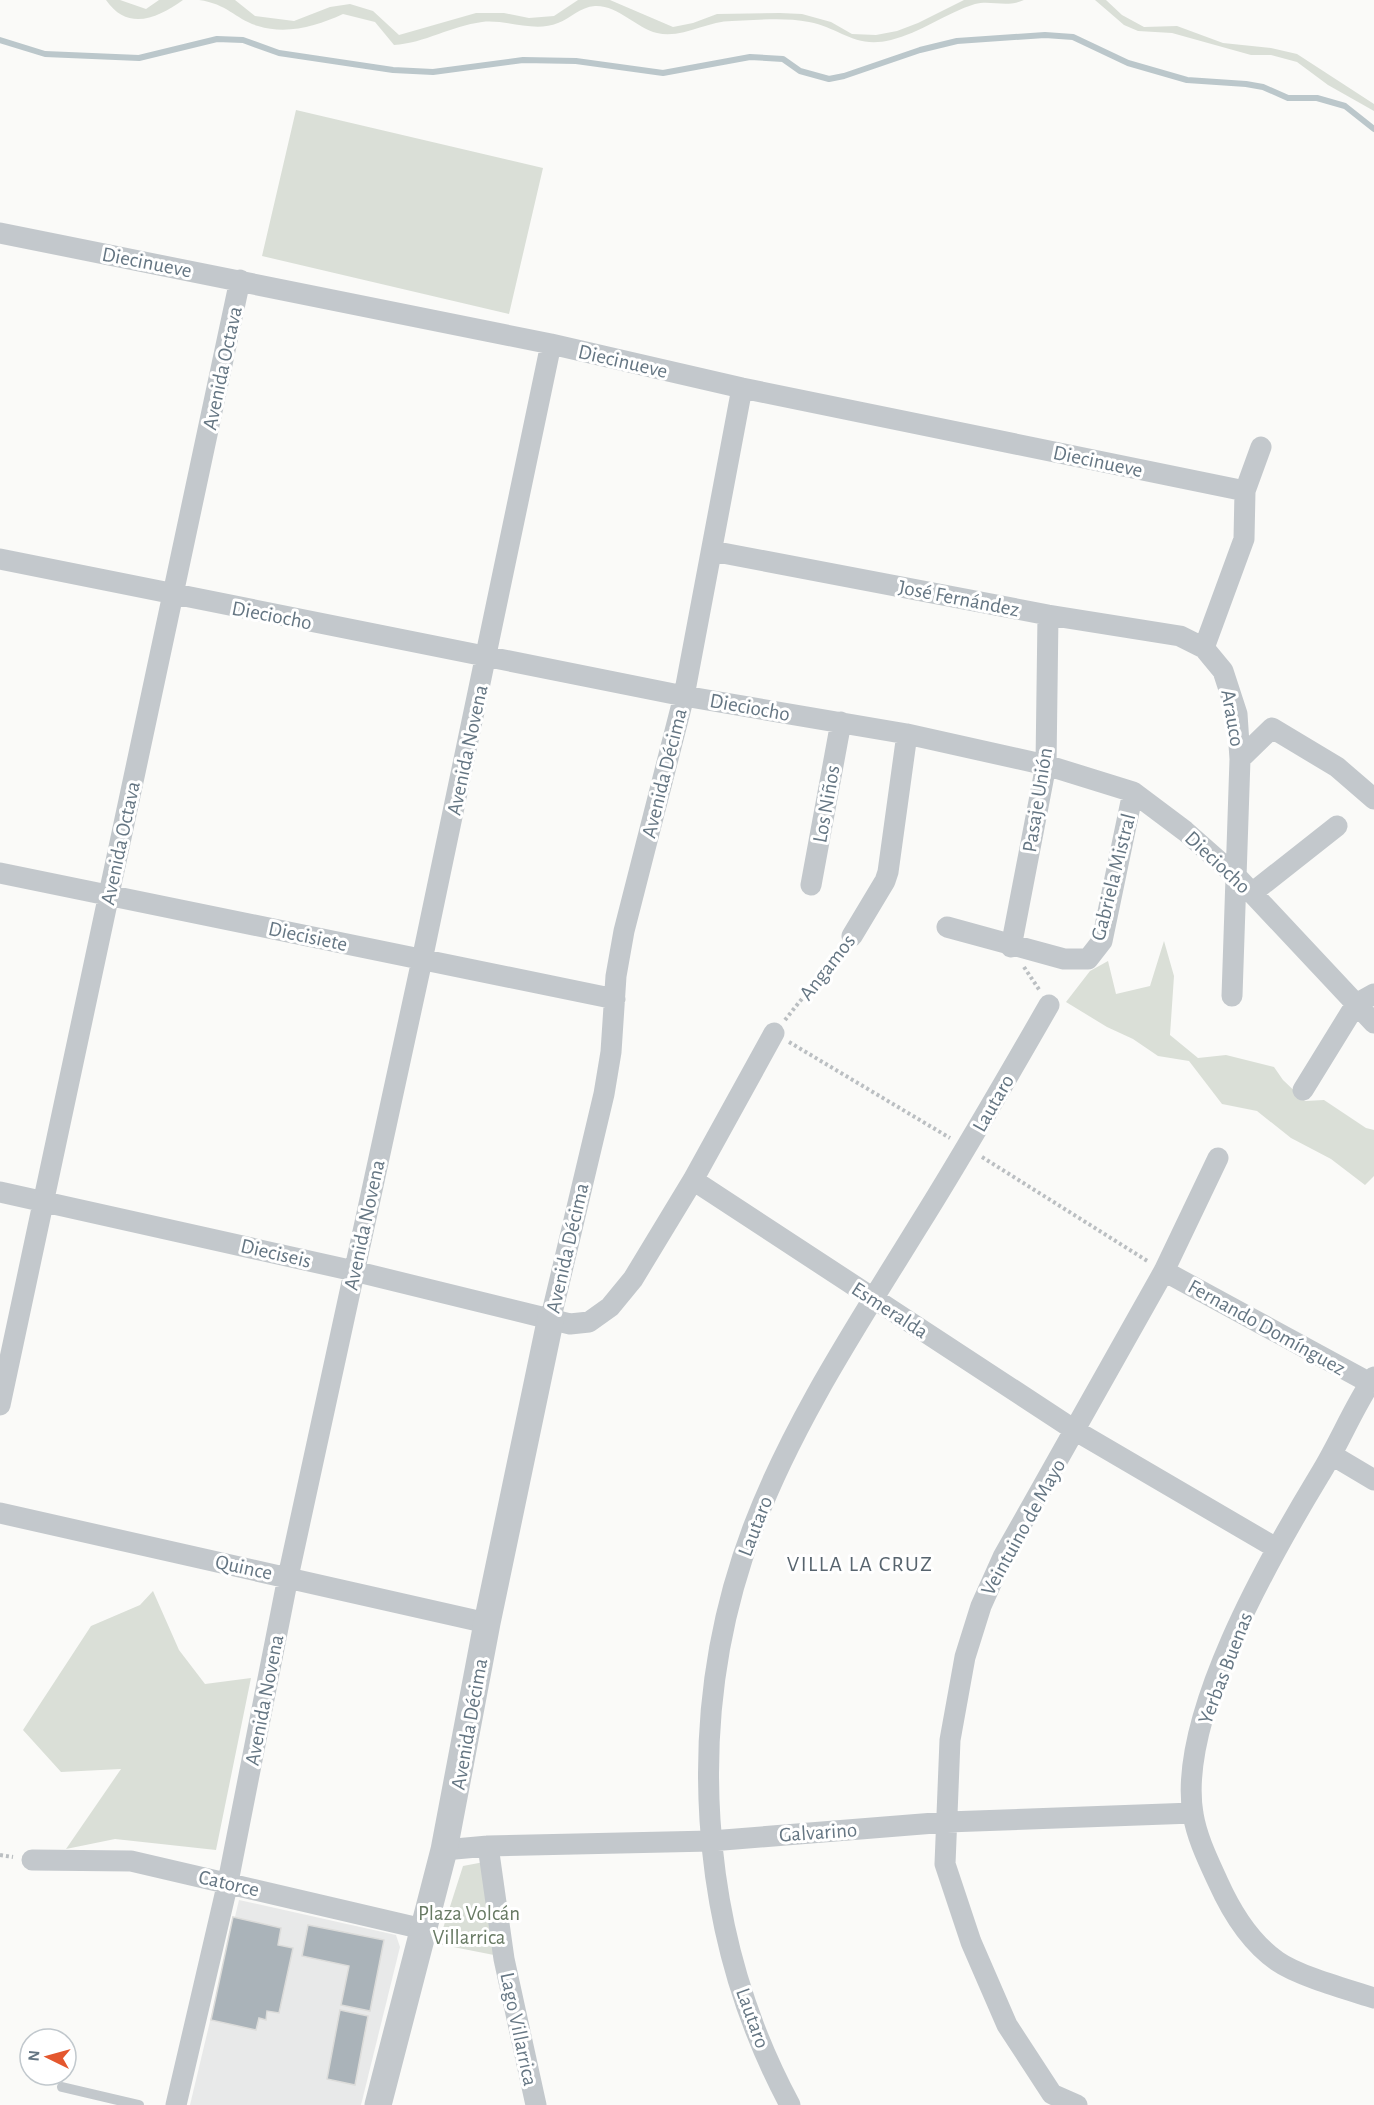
<svg xmlns="http://www.w3.org/2000/svg" width="1374" height="2105" font-family="'Alegreya Sans',sans-serif">
<style>
.built{fill:#e8e9e9}
.green{fill:#dadfd7}
.lines{fill:none;stroke-linecap:round;stroke-linejoin:round}
.stream{stroke:#bbc7cb;stroke-width:6}
.building{fill:#aab3b9;stroke:#dcdcda;stroke-width:1.5}
.path{stroke:#bbbfc2;stroke-width:4;stroke-dasharray:3 3;stroke-linecap:butt}
.service{stroke:#c3c8cc;stroke-width:10}
.minor{stroke:#c3c8cc;stroke-width:21}
.tertiary{stroke:#c3c8cc;stroke-width:27}
.labels{text-anchor:middle;stroke-width:6;stroke-linejoin:round;paint-order:stroke}
.street-label{font-size:21px;fill:#657683;stroke:#fff}
.park-label{font-size:21px;fill:#687a64;stroke:#fff}
.neighbourhood-label{font-size:22px;letter-spacing:1.5px;fill:#57646e;stroke:#fff}
</style>
<rect width="100%" height="100%" fill="#fafaf8"/>
<path class="built" d="M 239,1900 L 396,1935 L 400,1947 L 361,2105 L 190,2105 Z"/>
<path class="green" d="M 106,0 L 120,0 L 146,9 L 159,0 L 183,0 C 158,18 128,32 106,0 Z
M 199,0 L 235,0 L 255,16 L 294,21 L 330,7 L 350,4 L 373,11 L 399,35 L 476,13 L 504,13 L 529,18 L 554,16 L 578,0 L 610,0 L 673,27 L 693,23 L 717,14 L 780,13 L 802,14 L 831,22 L 852,34 L 876,35 L 897,31 L 918,23 L 964,0 L 1024,0 C 1007,8 991,0 975,4 C 946,13 920,33 891,40 C 854,49 841,28 809,22 C 784,17 758,20 732,21 C 707,21 682,39 657,33 C 636,28 618,5 595,6 C 580,7 571,18 558,23 C 534,33 506,19 482,22 C 451,26 425,43 394,45 L 375,22 L 343,14 C 317,26 287,35 258,26 C 235,19 228,4 199,0 Z
M 1095,0 L 1106,0 L 1122,15 L 1144,27 L 1177,26 L 1223,43 L 1271,48 L 1297,54 L 1374,104 L 1374,111 L 1328,85 L 1297,62 L 1271,55 L 1251,55 L 1172,33 L 1138,31 L 1124,25 Z
M 296,110 L 543,168 L 509,314 L 262,256 Z
M 1164,941 L 1174,976 L 1170,1035 L 1198,1058 L 1226,1055 L 1274,1067 L 1283,1080 L 1305,1101 L 1324,1100 L 1366,1128 L 1374,1130 L 1374,1176 L 1365,1185 L 1331,1159 L 1291,1138 L 1257,1111 L 1222,1104 L 1189,1061 L 1158,1056 L 1133,1039 L 1107,1027 L 1066,1002 L 1090,971 L 1108,961 L 1116,994 L 1150,986 Z
M 153,1591 L 179,1650 L 205,1684 L 251,1678 L 216,1850 L 115,1839 L 66,1849 L 121,1769 L 61,1772 L 23,1730 L 91,1626 L 140,1605 Z
M 484,1862 L 499,1956 L 438,1944 L 463,1866 Z"/>
<g class="lines">
<path class="stream" d="M 0,40 L 45,54 L 139,58 L 217,39 L 243,40 L 279,53 L 393,70 L 433,72 L 523,60 L 576,61 L 663,73 L 750,57 L 783,59 L 800,71 L 829,79 L 844,76 L 920,50 L 957,41 L 1045,35 L 1073,37 L 1128,63 L 1187,80 L 1246,84 L 1263,87 L 1288,98 L 1317,98 L 1345,106 L 1374,129"/>
</g>
<path class="building" d="M 233,1917 L 281,1928 L 278,1945 L 293,1948 L 279,2013 L 267,2011 L 266,2020 L 259,2018 L 256,2030 L 211,2020 Z
M 308,1925 L 384,1940 L 370,2011 L 341,2005 L 349,1966 L 302,1956 Z
M 340,2010 L 368,2016 L 355,2085 L 327,2079 Z"/>
<g class="lines">
<path class="path" d="M 1024,967 L 1040,991
M 785,1020 L 840,951
M 789,1042 L 950,1138
M 982,1157 L 1149,1262
M 0,1855 L 13,1857"/>
<path class="service" d="M 62,2087 L 139,2105"/>
<path class="minor" d="M 0,233 L 551,344 L 742,388 L 1245,491
M 712,551 L 1048,615 L 1180,636 L 1204,648 L 1223,671 L 1237,714 L 1240,759 L 1232,996
M 0,559 L 684,696 L 907,734 L 1046,765 L 1133,792 L 1185,831 L 1237,877 L 1374,1023
M 1204,648 L 1244,539 L 1245,491 L 1261,447
M 1240,759 L 1272,728 L 1337,767 L 1374,799
M 0,873 L 615,999
M 811,885 L 841,722
M 1252,893 L 1337,826
M 947,927 L 1064,959 L 1088,959 L 1102,941 L 1133,792
M 852,936 L 885,881 L 888,872 L 907,734
M 1011,947 L 1046,765 L 1048,615
M 1303,1090 L 1356,1004 L 1374,994
M 693,1180 L 1076,1431 L 1276,1548
M 0,1192 L 354,1271 L 570,1324 L 589,1322 L 610,1307 L 633,1279 L 693,1180 L 774,1033
M 1164,1271 L 1370,1383
M 551,1317 L 604,1094 L 611,1052 L 616,976 L 624,931 L 684,696 L 742,388
M 1374,1377 C 1353,1408 1339,1444 1319,1476 C 1270,1557 1177,1718 1193,1814 C 1197,1838 1208,1860 1218,1882 C 1231,1911 1250,1942 1277,1961 C 1298,1976 1349,1990 1374,1998
M 0,1405 L 240,280
M 1332,1455 L 1374,1480
M 0,1513 L 487,1623
M 488,1846 L 504,1959 L 536,2105
M 444,1850 L 488,1846 L 711,1841 L 947,1822 L 1193,1813
M 32,1860 L 131,1861 L 423,1929
M 176,2105 L 228,1882 L 288,1577 L 422,960 L 551,344
M 790,2105 C 696,1930 683,1713 753,1528 C 793,1422 858,1324 917,1228 C 963,1155 1006,1080 1049,1005
M 1077,2105 L 1052,2094 L 1007,2025 L 971,1942 L 945,1864 L 950,1740 L 965,1657 L 981,1606 L 1003,1557 L 1164,1271 L 1218,1158"/>
<path class="tertiary" d="M 378,2105 L 444,1850 L 487,1623 L 551,1317"/>
</g>
<g class="labels">
<g class="street-label">
<text transform="translate(147 262) rotate(11)" y="7">Diecinueve</text>
<text transform="translate(623 361) rotate(13)" y="7">Diecinueve</text>
<text transform="translate(222 368) rotate(-78)" y="7">Avenida Octava</text>
<text transform="translate(1098 461) rotate(12)" y="7">Diecinueve</text>
<text transform="translate(959 598) rotate(11)" y="7">José Fernández</text>
<text transform="translate(272 615) rotate(11)" y="7">Dieciocho</text>
<text transform="translate(750 707) rotate(10)" y="7">Dieciocho</text>
<text transform="translate(1233 718) rotate(80)" y="7">Arauco</text>
<text transform="translate(467 750) rotate(-78)" y="7">Avenida Novena</text>
<text transform="translate(664 773) rotate(-76)" y="7">Avenida Décima</text>
<text transform="translate(1037 800) rotate(-81)" y="7">Pasaje Unión</text>
<text transform="translate(826 804) rotate(-80)" y="7">Los Niños</text>
<text transform="translate(120 843) rotate(-78)" y="7">Avenida Octava</text>
<text transform="translate(1218 862) rotate(43)" y="7">Dieciocho</text>
<text transform="translate(1113 877) rotate(-76)" y="7">Gabriela Mistral</text>
<text transform="translate(308 936) rotate(12)" y="7">Diecisiete</text>
<text transform="translate(827 967) rotate(-52)" y="7">Angamos</text>
<text transform="translate(993 1103) rotate(-60)" y="7">Lautaro</text>
<text transform="translate(364 1225) rotate(-78)" y="7">Avenida Novena</text>
<text transform="translate(567 1248) rotate(-77)" y="7">Avenida Décima</text>
<text transform="translate(276 1253) rotate(13)" y="7">Dieciseis</text>
<text transform="translate(890 1310) rotate(33)" y="7">Esmeralda</text>
<text transform="translate(1267 1327) rotate(29)" y="7">Fernando Domínguez</text>
<text transform="translate(755 1526) rotate(-69)" y="7">Lautaro</text>
<text transform="translate(1023 1527) rotate(-61)" y="7">Veintuino de Mayo</text>
<text transform="translate(244 1567) rotate(12)" y="7">Quince</text>
<text transform="translate(1225 1668) rotate(-69)" y="7">Yerbas Buenas</text>
<text transform="translate(264 1700) rotate(-79)" y="7">Avenida Novena</text>
<text transform="translate(469 1724) rotate(-80)" y="7">Avenida Décima</text>
<text transform="translate(818 1832) rotate(-4)" y="7">Galvarino</text>
<text transform="translate(229 1883) rotate(13)" y="7">Catorce</text>
<text transform="translate(753 2018) rotate(70)" y="7">Lautaro</text>
<text transform="translate(519 2029) rotate(78)" y="7">Lago Villarrica</text>
</g>
<g class="park-label">
<text x="469" y="1920">Plaza Volcán<tspan x="469" dy="24">Villarrica</tspan></text>
</g>
<g class="neighbourhood-label">
<text x="860" y="1571">VILLA LA CRUZ</text>
</g>
</g>
<g transform="translate(48 2057) rotate(275)"><circle r="28" fill="#ffffff" stroke="#c1c8cd" stroke-width="1.5"/>
<path d="M0-4.5L10 22L0 15L-10 22Z" fill="#e4572e"/>
<text y="-9" font-size="16" font-weight="bold" text-anchor="middle" fill="#657683">N</text>
</g>
</svg>
